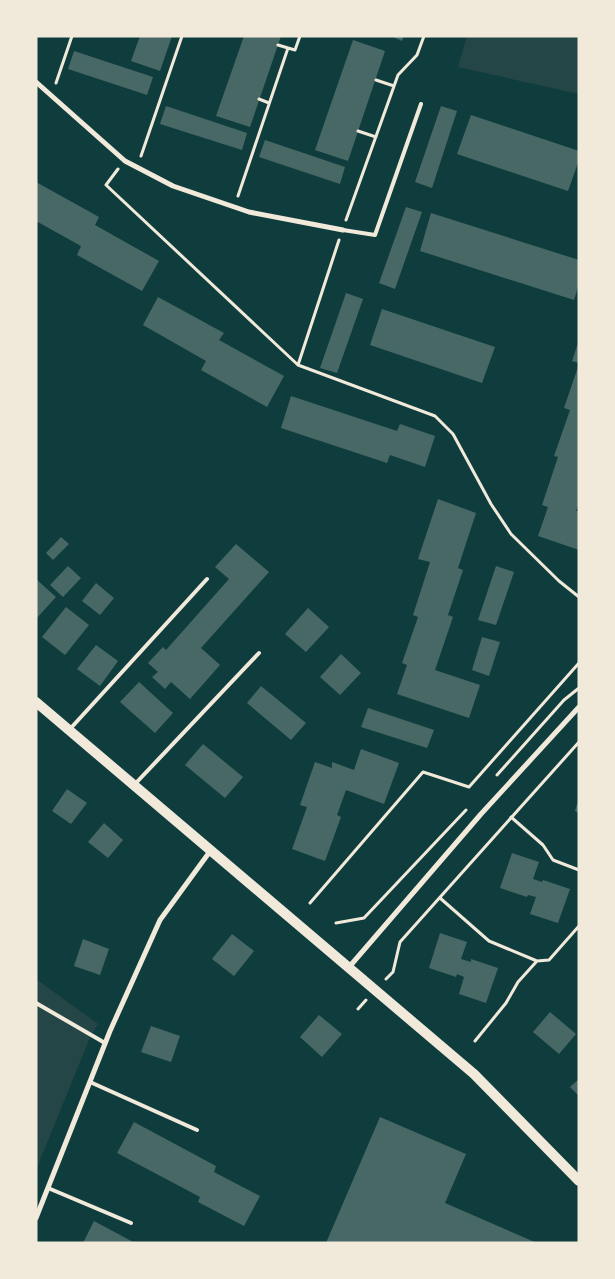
<svg xmlns="http://www.w3.org/2000/svg" width="615" height="1279" font-family="'Source Serif 4',serif">
<style>
.green{fill:#244646}
.building{fill:#486865}
.lines{fill:none;stroke-linecap:round;stroke-linejoin:round}
.path{stroke:#f1e9da;stroke-width:3}
.service{stroke:#f1e9da;stroke-width:4}
.minor{stroke:#f1e9da;stroke-width:5}
.secondary{stroke:#f1e9da;stroke-width:10}
</style>
<rect width="100%" height="100%" fill="#0f3d3e"/>
<path class="green" d="M 467,36 L 579,36 L 579,94 L 458,67 Z
M 36,979 L 98,1024 L 91,1035 L 36,1170 Z"/>
<path class="building" d="M 140,36 L 172,36 L 160,71 L 131,61 Z
M 244,36 L 281,36 L 250,127 L 216,116 Z
M 391,36 L 404,36 L 402,41 Z
M 353,40 L 385,51 L 348,161 L 315,150 Z
M 74,51 L 153,77 L 147,95 L 68,69 Z
M 166,106 L 247,133 L 242,150 L 160,124 Z
M 441,106 L 457,111 L 432,188 L 415,182 Z
M 471,115 L 579,151 L 579,160 L 568,191 L 457,154 Z
M 265,140 L 345,167 L 340,184 L 259,157 Z
M 36,182 L 99,217 L 95,225 L 159,261 L 142,291 L 77,255 L 81,246 L 36,221 Z
M 406,207 L 422,212 L 395,289 L 379,283 Z
M 431,213 L 579,260 L 579,284 L 574,300 L 420,251 Z
M 346,293 L 363,299 L 337,373 L 320,368 Z
M 158,297 L 224,333 L 219,340 L 284,376 L 267,407 L 201,370 L 206,361 L 143,325 Z
M 382,309 L 495,347 L 482,383 L 370,345 Z
M 578,343 L 579,343 L 579,363 L 572,361 Z
M 579,364 L 579,504 L 576,511 L 579,511 L 579,550 L 538,536 L 548,507 L 542,505 L 558,457 L 554,456 L 570,410 L 564,408 Z
M 291,396 L 397,431 L 400,424 L 435,436 L 425,467 L 390,455 L 387,463 L 281,428 Z
M 438,499 L 476,513 L 458,568 L 463,570 L 448,615 L 453,617 L 435,670 L 480,685 L 469,718 L 397,694 L 407,665 L 402,663 L 418,617 L 413,615 L 430,562 L 418,559 Z
M 61,537 L 69,544 L 53,560 L 46,553 Z
M 236,544 L 269,572 L 201,648 L 220,665 L 190,699 L 171,682 L 165,689 L 152,677 L 158,672 L 148,663 L 163,647 L 166,650 L 229,579 L 215,567 Z
M 68,566 L 81,578 L 63,597 L 50,585 Z
M 496,566 L 514,572 L 496,625 L 478,620 Z
M 36,579 L 56,597 L 36,619 Z
M 96,583 L 114,598 L 100,615 L 82,601 Z
M 66,607 L 89,625 L 65,655 L 42,637 Z
M 308,608 L 329,627 L 306,652 L 285,634 Z
M 482,637 L 500,642 L 489,676 L 472,670 Z
M 96,645 L 118,661 L 100,686 L 77,669 Z
M 341,654 L 361,673 L 340,695 L 320,677 Z
M 139,682 L 173,713 L 155,733 L 120,702 Z
M 261,686 L 306,723 L 291,740 L 247,703 Z
M 368,708 L 434,730 L 427,748 L 361,727 Z
M 203,744 L 243,777 L 225,798 L 185,765 Z
M 361,749 L 399,763 L 384,804 L 346,790 L 337,815 L 341,817 L 325,861 L 292,849 L 307,807 L 300,805 L 315,762 L 332,768 L 332,762 L 354,770 Z
M 67,789 L 87,803 L 71,824 L 52,811 Z
M 578,801 L 579,801 L 579,813 L 575,811 Z
M 104,823 L 123,840 L 108,858 L 88,842 Z
M 512,853 L 539,862 L 533,879 L 542,882 L 543,880 L 570,889 L 558,923 L 530,914 L 536,897 L 528,895 L 527,897 L 500,888 Z
M 440,933 L 467,942 L 461,959 L 471,962 L 471,959 L 498,968 L 486,1003 L 459,994 L 464,977 L 457,974 L 456,977 L 429,968 Z
M 232,934 L 254,951 L 234,976 L 212,959 Z
M 83,939 L 109,949 L 100,975 L 74,966 Z
M 550,1012 L 576,1034 L 559,1054 L 533,1032 Z
M 319,1015 L 342,1034 L 322,1057 L 300,1037 Z
M 151,1026 L 180,1036 L 171,1062 L 141,1052 Z
M 579,1079 L 579,1096 L 570,1087 Z
M 380,1117 L 466,1154 L 445,1203 L 537,1243 L 326,1243 Z
M 134,1122 L 216,1166 L 214,1172 L 260,1196 L 244,1226 L 198,1202 L 200,1197 L 117,1153 Z
M 94,1221 L 135,1243 L 83,1243 Z"/>
<g class="lines">
<path class="path" d="M 278,45 L 288,48
M 376,80 L 394,86
M 56,83 L 72,36
M 259,99 L 269,103
M 358,131 L 376,137
M 141,156 L 182,36
M 118,169 L 106,185 L 298,365
M 238,196 L 288,48 L 295,50 L 300,36
M 346,220 L 398,75 L 417,55 L 424,36
M 339,240 L 298,365 L 435,416 L 453,434 L 491,504 L 511,534 L 559,581 L 579,597
M 497,775 L 564,700 L 579,688
M 511,817 L 543,845 L 553,860 L 579,870
M 440,898 L 489,941 L 537,961
M 310,903 L 423,772 L 469,787 L 579,663
M 336,923 L 364,918 L 466,810
M 386,979 L 393,972 L 400,942 L 579,742
M 358,1009 L 366,1000
M 475,1041 L 506,1003 L 518,982 L 537,961 L 549,960 L 579,926"/>
<path class="service" d="M 343,230 L 375,235 L 421,104
M 70,729 L 207,579
M 135,784 L 259,653
M 36,1003 L 105,1043
M 90,1082 L 197,1130
M 48,1188 L 131,1223"/>
<path class="minor" d="M 36,82 L 125,161 L 173,186 L 249,212 L 343,230
M 350,966 L 481,814 L 579,707
M 36,1218 L 110,1031 L 160,920 L 211,850"/>
<path class="secondary" d="M 36,702 L 474,1074 L 579,1181"/>
</g>
<rect width="615" height="1279" fill="none" stroke="#f1e9da" stroke-width="75"/>
</svg>
